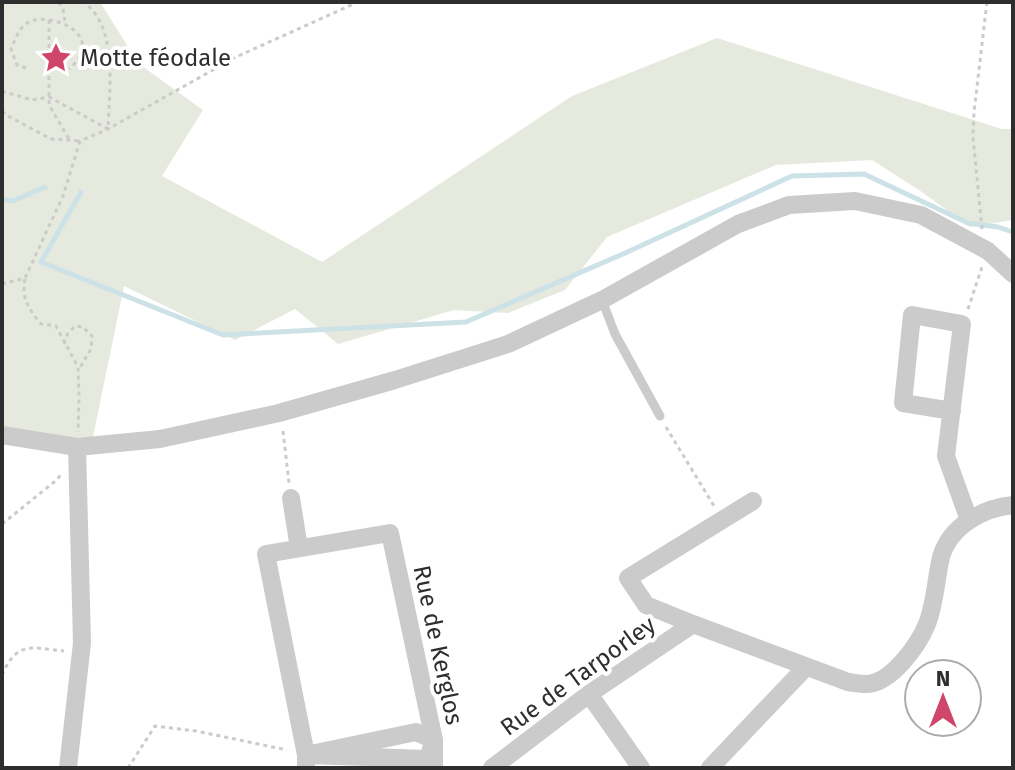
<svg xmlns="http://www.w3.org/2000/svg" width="1015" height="770" font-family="'Fira Sans',sans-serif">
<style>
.green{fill:#e6eade}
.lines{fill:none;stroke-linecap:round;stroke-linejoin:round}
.stream{stroke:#cce2e7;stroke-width:5}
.path{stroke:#cbcbcb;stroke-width:3;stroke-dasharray:4 4;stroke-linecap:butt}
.lane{stroke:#cbcbcb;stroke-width:9}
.street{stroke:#cbcbcb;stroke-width:18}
.labels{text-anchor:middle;stroke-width:8;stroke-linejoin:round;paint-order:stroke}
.poi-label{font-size:24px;fill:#2e2e2e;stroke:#fff;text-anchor:start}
.street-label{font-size:24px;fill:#2e2e2e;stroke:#fff}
</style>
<rect width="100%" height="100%" fill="#fff"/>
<path class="green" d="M 2,2 L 100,2 L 139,64 L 203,110 L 162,176 L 322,262 L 572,96 L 717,38 L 1002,129 L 1013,129 L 1013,220 L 970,227 L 922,192 L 872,160 L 776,165 L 607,237 L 565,290 L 508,313 L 454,310 L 338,344 L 295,309 L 235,340 L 124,286 L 92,442 L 2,432 Z"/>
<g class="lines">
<path class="stream" d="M 81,192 L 41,262 L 223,335 L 466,322 L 623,254 L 792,176 L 864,174 L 968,223 L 998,227 L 1013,232
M 2,199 L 13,201 L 45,187"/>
<path class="path" d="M 59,2 L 63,9 L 65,23
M 49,20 C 79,25 96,46 69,69
M 26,68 L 17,65 L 11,49 C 20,28 24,17 49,20 L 49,105 L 69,139
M 2,91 L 32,100 L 49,97 L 108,129 C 109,93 119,25 83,2
M 2,111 L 8,116 L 51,139 L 80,141
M 982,229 L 973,137 L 974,112 L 987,2
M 25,279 C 21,299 29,309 41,324 L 56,326 L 78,367 L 79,397 L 78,432
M 2,284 L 25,278 L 63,196 L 80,141 L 108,129 L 236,57 L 358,2
M 968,309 L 982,267
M 64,344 L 68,333 L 75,326 L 83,327 L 92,336 L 91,349 L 78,371
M 666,427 L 714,506
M 283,431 L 289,483
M 2,524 L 58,479 L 60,475
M 2,675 C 17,640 32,648 64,651
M 128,768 L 155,726 L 196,731 L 287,750"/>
<path class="lane" d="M 602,300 L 615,334 L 660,416"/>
<path class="street" d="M 952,411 L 903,403 L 912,315 L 962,324 L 946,456 L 969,520
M 2,435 L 77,447 L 160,439 L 279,413 L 395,380 L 508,344 L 602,300 L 738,224 L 789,205 L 855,201 L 921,215 L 988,251 L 1013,274
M 291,498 L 299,548
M 693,624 L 646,605 L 628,578 L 753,501
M 589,694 L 641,768
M 416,732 L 434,740 L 428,759 L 306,755 Z
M 68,768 L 82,643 L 77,447
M 306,768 L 306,755 L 266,554 L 390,533 L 434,740 L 434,768
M 492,768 L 589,694 L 693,624 L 848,682 C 854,683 861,684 867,684 C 891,683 918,646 927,624 C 935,604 936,579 941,557 C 950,526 983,508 1013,505
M 710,768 L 806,667"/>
</g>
<defs>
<symbol id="sight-bare" viewBox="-9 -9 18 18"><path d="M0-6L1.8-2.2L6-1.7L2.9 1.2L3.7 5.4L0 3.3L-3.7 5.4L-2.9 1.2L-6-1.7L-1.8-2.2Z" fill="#d0466a" stroke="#fff" stroke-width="2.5" paint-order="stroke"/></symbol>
</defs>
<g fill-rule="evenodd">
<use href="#sight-bare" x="34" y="36" width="44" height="44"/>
</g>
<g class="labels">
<g class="poi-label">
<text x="80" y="66">Motte féodale</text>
</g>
<g class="street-label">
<text transform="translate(438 645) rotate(78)" y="8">Rue de Kerglos</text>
<text transform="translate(578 676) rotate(-36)" y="8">Rue de Tarporley</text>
</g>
</g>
<rect width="1015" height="770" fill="none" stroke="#2e2e2e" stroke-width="8"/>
<g transform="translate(943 698)"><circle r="38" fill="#ffffff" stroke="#ababab" stroke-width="2"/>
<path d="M0-6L14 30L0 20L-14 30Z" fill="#d0466a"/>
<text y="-12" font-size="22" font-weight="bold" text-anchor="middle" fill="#2e2e2e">N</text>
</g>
</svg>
